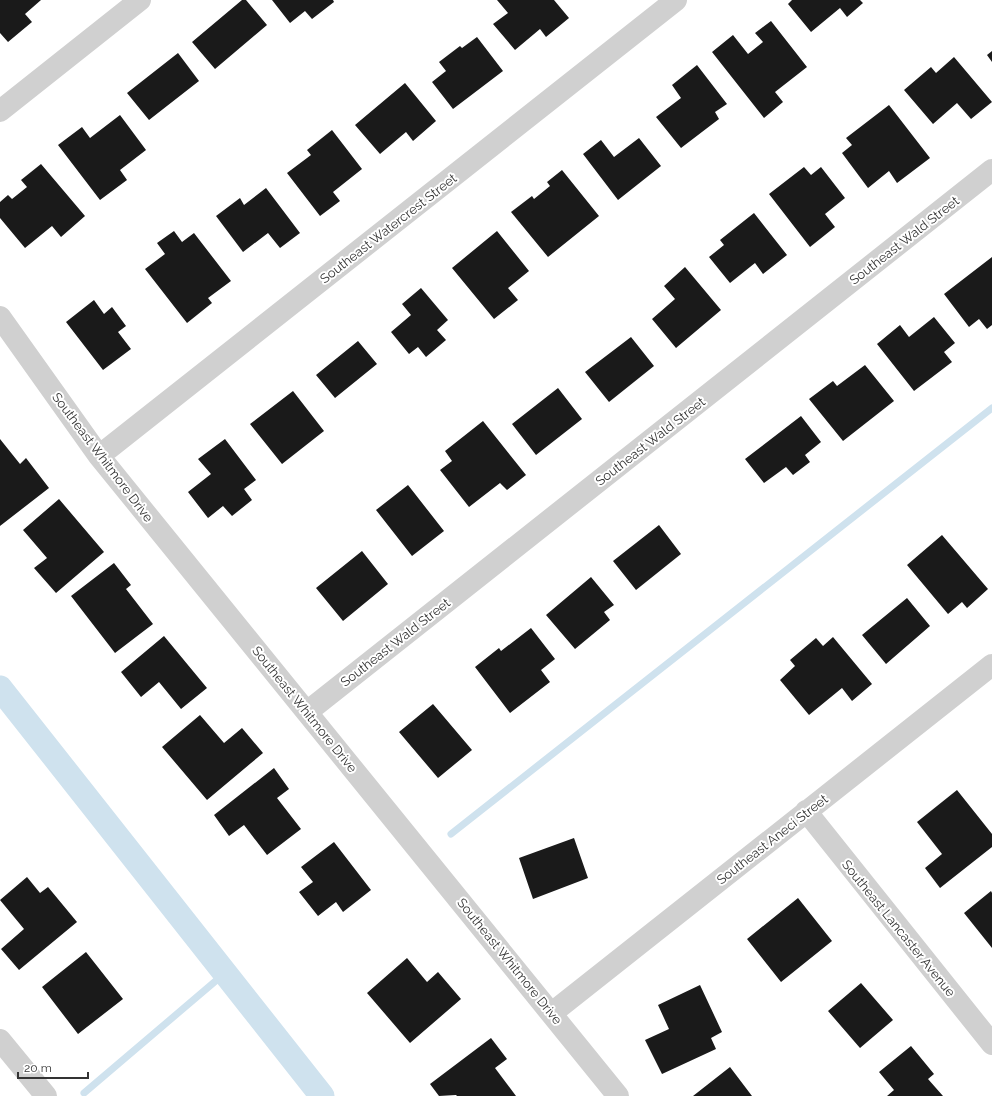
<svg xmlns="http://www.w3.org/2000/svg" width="992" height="1096" font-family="Raleway,sans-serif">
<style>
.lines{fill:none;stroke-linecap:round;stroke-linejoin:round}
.stream{stroke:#cfe2ee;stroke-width:7}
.canal{stroke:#cfe2ee;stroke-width:25}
.building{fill:#1a1a1a}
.minor{stroke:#d0d0d0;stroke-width:22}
.labels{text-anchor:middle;stroke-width:4;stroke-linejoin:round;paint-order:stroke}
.street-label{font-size:13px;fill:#333;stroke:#fff}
</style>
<rect width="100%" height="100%" fill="#fff"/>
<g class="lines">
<path class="stream" d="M 451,834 L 992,408
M 84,1093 L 225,973"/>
<path class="canal" d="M 0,688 L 322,1096"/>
</g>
<path class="building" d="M 0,0 L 41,0 L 25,14 L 32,22 L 8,42 L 0,33 Z
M 242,0 L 246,0 L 267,25 L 215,69 L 192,42 Z
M 272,0 L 333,0 L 334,2 L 312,19 L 305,11 L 290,23 Z
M 497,0 L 554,0 L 569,18 L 546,37 L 540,29 L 515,50 L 493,24 L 508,13 Z
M 792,0 L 860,0 L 863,3 L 847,17 L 840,8 L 811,32 L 788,4 Z
M 771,21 L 807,67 L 775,92 L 783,102 L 764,118 L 712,52 L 733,35 L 748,54 L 763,42 L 755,33 Z
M 477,37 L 503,71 L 453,109 L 432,82 L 446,71 L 439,62 L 460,46 L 462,48 Z
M 992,51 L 992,62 L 987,55 Z
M 178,53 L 199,81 L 149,120 L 127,93 Z
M 954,57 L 992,102 L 971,119 L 957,103 L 933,124 L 904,90 L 931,67 L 936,73 Z
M 697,65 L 727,104 L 715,112 L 719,119 L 681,148 L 656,117 L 681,98 L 672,85 Z
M 405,83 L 436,121 L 413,141 L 406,132 L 380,154 L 355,125 Z
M 889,105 L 930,158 L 897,183 L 889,171 L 868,188 L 842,153 L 852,145 L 846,138 Z
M 120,115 L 146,150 L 120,170 L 127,180 L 100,200 L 58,145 L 82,127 L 90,138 Z
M 332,130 L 362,169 L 333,192 L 340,201 L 320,216 L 287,173 L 311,155 L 307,150 Z
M 639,138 L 661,166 L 618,200 L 583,154 L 601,140 L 614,157 Z
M 41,164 L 85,216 L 61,237 L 52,226 L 25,248 L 0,218 L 0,202 L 8,195 L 12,199 L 27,187 L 21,180 Z
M 804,167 L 811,175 L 821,167 L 845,198 L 825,214 L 835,227 L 810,247 L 769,194 Z
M 562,170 L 599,216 L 548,257 L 511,212 L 532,196 L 534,199 L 550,186 L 547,182 Z
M 266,188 L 300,233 L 280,248 L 268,233 L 243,252 L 216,216 L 240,198 L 244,205 Z
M 754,213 L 787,255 L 763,274 L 755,263 L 730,283 L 709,257 L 724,245 L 720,240 Z
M 174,231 L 182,242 L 194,233 L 231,281 L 208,298 L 212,303 L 187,323 L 145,269 L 165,254 L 157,243 Z
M 497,231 L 529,271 L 508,288 L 518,300 L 494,319 L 452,268 Z
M 992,257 L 992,325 L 987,329 L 979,319 L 969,327 L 944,294 Z
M 685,267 L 721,310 L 676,348 L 652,319 L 675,299 L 664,286 Z
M 421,288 L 448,320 L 437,330 L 446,340 L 426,357 L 418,347 L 409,354 L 391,332 L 411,315 L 402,304 Z
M 94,300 L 104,314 L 112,307 L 126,326 L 118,332 L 131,349 L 103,370 L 66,322 Z
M 934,317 L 955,343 L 944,352 L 952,362 L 914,391 L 877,344 L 900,325 L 909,337 Z
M 631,337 L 654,366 L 609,402 L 585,372 Z
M 358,341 L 377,364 L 335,398 L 316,375 Z
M 865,365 L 894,401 L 843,441 L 809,399 L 833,381 L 837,386 Z
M 558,388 L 582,419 L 536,455 L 512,424 Z
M 293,391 L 324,431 L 282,464 L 250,424 Z
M 801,416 L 821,442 L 805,455 L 810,462 L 793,475 L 786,467 L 764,483 L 745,459 Z
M 483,421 L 526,475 L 507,490 L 500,483 L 469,507 L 440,470 L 452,461 L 445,451 Z
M 0,439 L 20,464 L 26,458 L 49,488 L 0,526 Z
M 225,439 L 256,480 L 244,489 L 252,500 L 232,516 L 223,506 L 208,518 L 188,492 L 211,474 L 198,459 Z
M 408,485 L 444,531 L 412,556 L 376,510 Z
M 59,499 L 104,552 L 56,593 L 34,568 L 47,558 L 23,530 Z
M 659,525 L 681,554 L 636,590 L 613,561 Z
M 942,535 L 988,589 L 967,608 L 962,602 L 948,614 L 907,565 Z
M 362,551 L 388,584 L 343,621 L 316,588 Z
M 114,563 L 131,585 L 126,589 L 153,624 L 115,653 L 71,596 Z
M 591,577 L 614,605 L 604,612 L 610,620 L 575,649 L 546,615 Z
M 907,598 L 930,626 L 886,664 L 862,635 Z
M 531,628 L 555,659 L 541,670 L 550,682 L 510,713 L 475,667 L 499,648 L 501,651 Z
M 164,636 L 207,688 L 181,709 L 159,682 L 141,697 L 121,672 Z
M 833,637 L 872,684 L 852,701 L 842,688 L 809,715 L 780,680 L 795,666 L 790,660 L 816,638 L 823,646 Z
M 433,704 L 472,750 L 438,778 L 399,732 Z
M 200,715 L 224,743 L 242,728 L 263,753 L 207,800 L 162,747 Z
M 274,768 L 289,789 L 277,798 L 301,829 L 267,855 L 244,825 L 229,836 L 214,815 Z
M 957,790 L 992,834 L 992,847 L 940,888 L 925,868 L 942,854 L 917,822 Z
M 574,838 L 588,878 L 533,899 L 519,858 Z
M 334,842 L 371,890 L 343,912 L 336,902 L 318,916 L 299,892 L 313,882 L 301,867 Z
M 27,877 L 40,893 L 48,887 L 77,922 L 19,970 L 1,949 L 24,929 L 0,900 Z
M 991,891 L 992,893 L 992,948 L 964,913 Z
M 798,898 L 832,941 L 781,982 L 747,939 Z
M 86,952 L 123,999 L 78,1034 L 42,987 Z
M 407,958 L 427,982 L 438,972 L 461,999 L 410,1043 L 367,993 Z
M 861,983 L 893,1020 L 860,1048 L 828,1011 Z
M 700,985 L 722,1032 L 711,1038 L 716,1049 L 662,1074 L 645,1040 L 669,1029 L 658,1005 Z
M 491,1038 L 507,1059 L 495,1068 L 516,1096 L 457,1096 L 456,1095 L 439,1096 L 430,1084 Z
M 911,1046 L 934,1074 L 928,1079 L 943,1096 L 887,1096 L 894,1090 L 879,1072 Z
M 730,1067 L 752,1096 L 693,1096 Z"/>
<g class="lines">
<path class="minor" d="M 0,111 L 140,0
M 0,317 L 99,456 L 618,1096
M 99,456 L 676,0
M 307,712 L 992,170
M 806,811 L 992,1044
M 552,1013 L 992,665
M 0,1040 L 46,1096"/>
</g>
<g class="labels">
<g class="street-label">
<text transform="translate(388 228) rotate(-38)" y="5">Southeast Watercrest Street</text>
<text transform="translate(904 240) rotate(-38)" y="5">Southeast Wald Street</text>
<text transform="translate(650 441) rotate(-38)" y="5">Southeast Wald Street</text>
<text transform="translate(103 457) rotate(53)" y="5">Southeast Whitmore Drive</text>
<text transform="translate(395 642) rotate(-38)" y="5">Southeast Wald Street</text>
<text transform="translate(305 709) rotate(51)" y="5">Southeast Whitmore Drive</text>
<text transform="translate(772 839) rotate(-38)" y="5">Southeast Aneci Street</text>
<text transform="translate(899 928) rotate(51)" y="5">Southeast Lancaster Avenue</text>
<text transform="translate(510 961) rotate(51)" y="5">Southeast Whitmore Drive</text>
</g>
</g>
<path d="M18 1072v6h70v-6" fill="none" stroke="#333333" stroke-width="2"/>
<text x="24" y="1072" font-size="12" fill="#333333" stroke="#ffffff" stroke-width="3" paint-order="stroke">20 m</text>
</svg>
